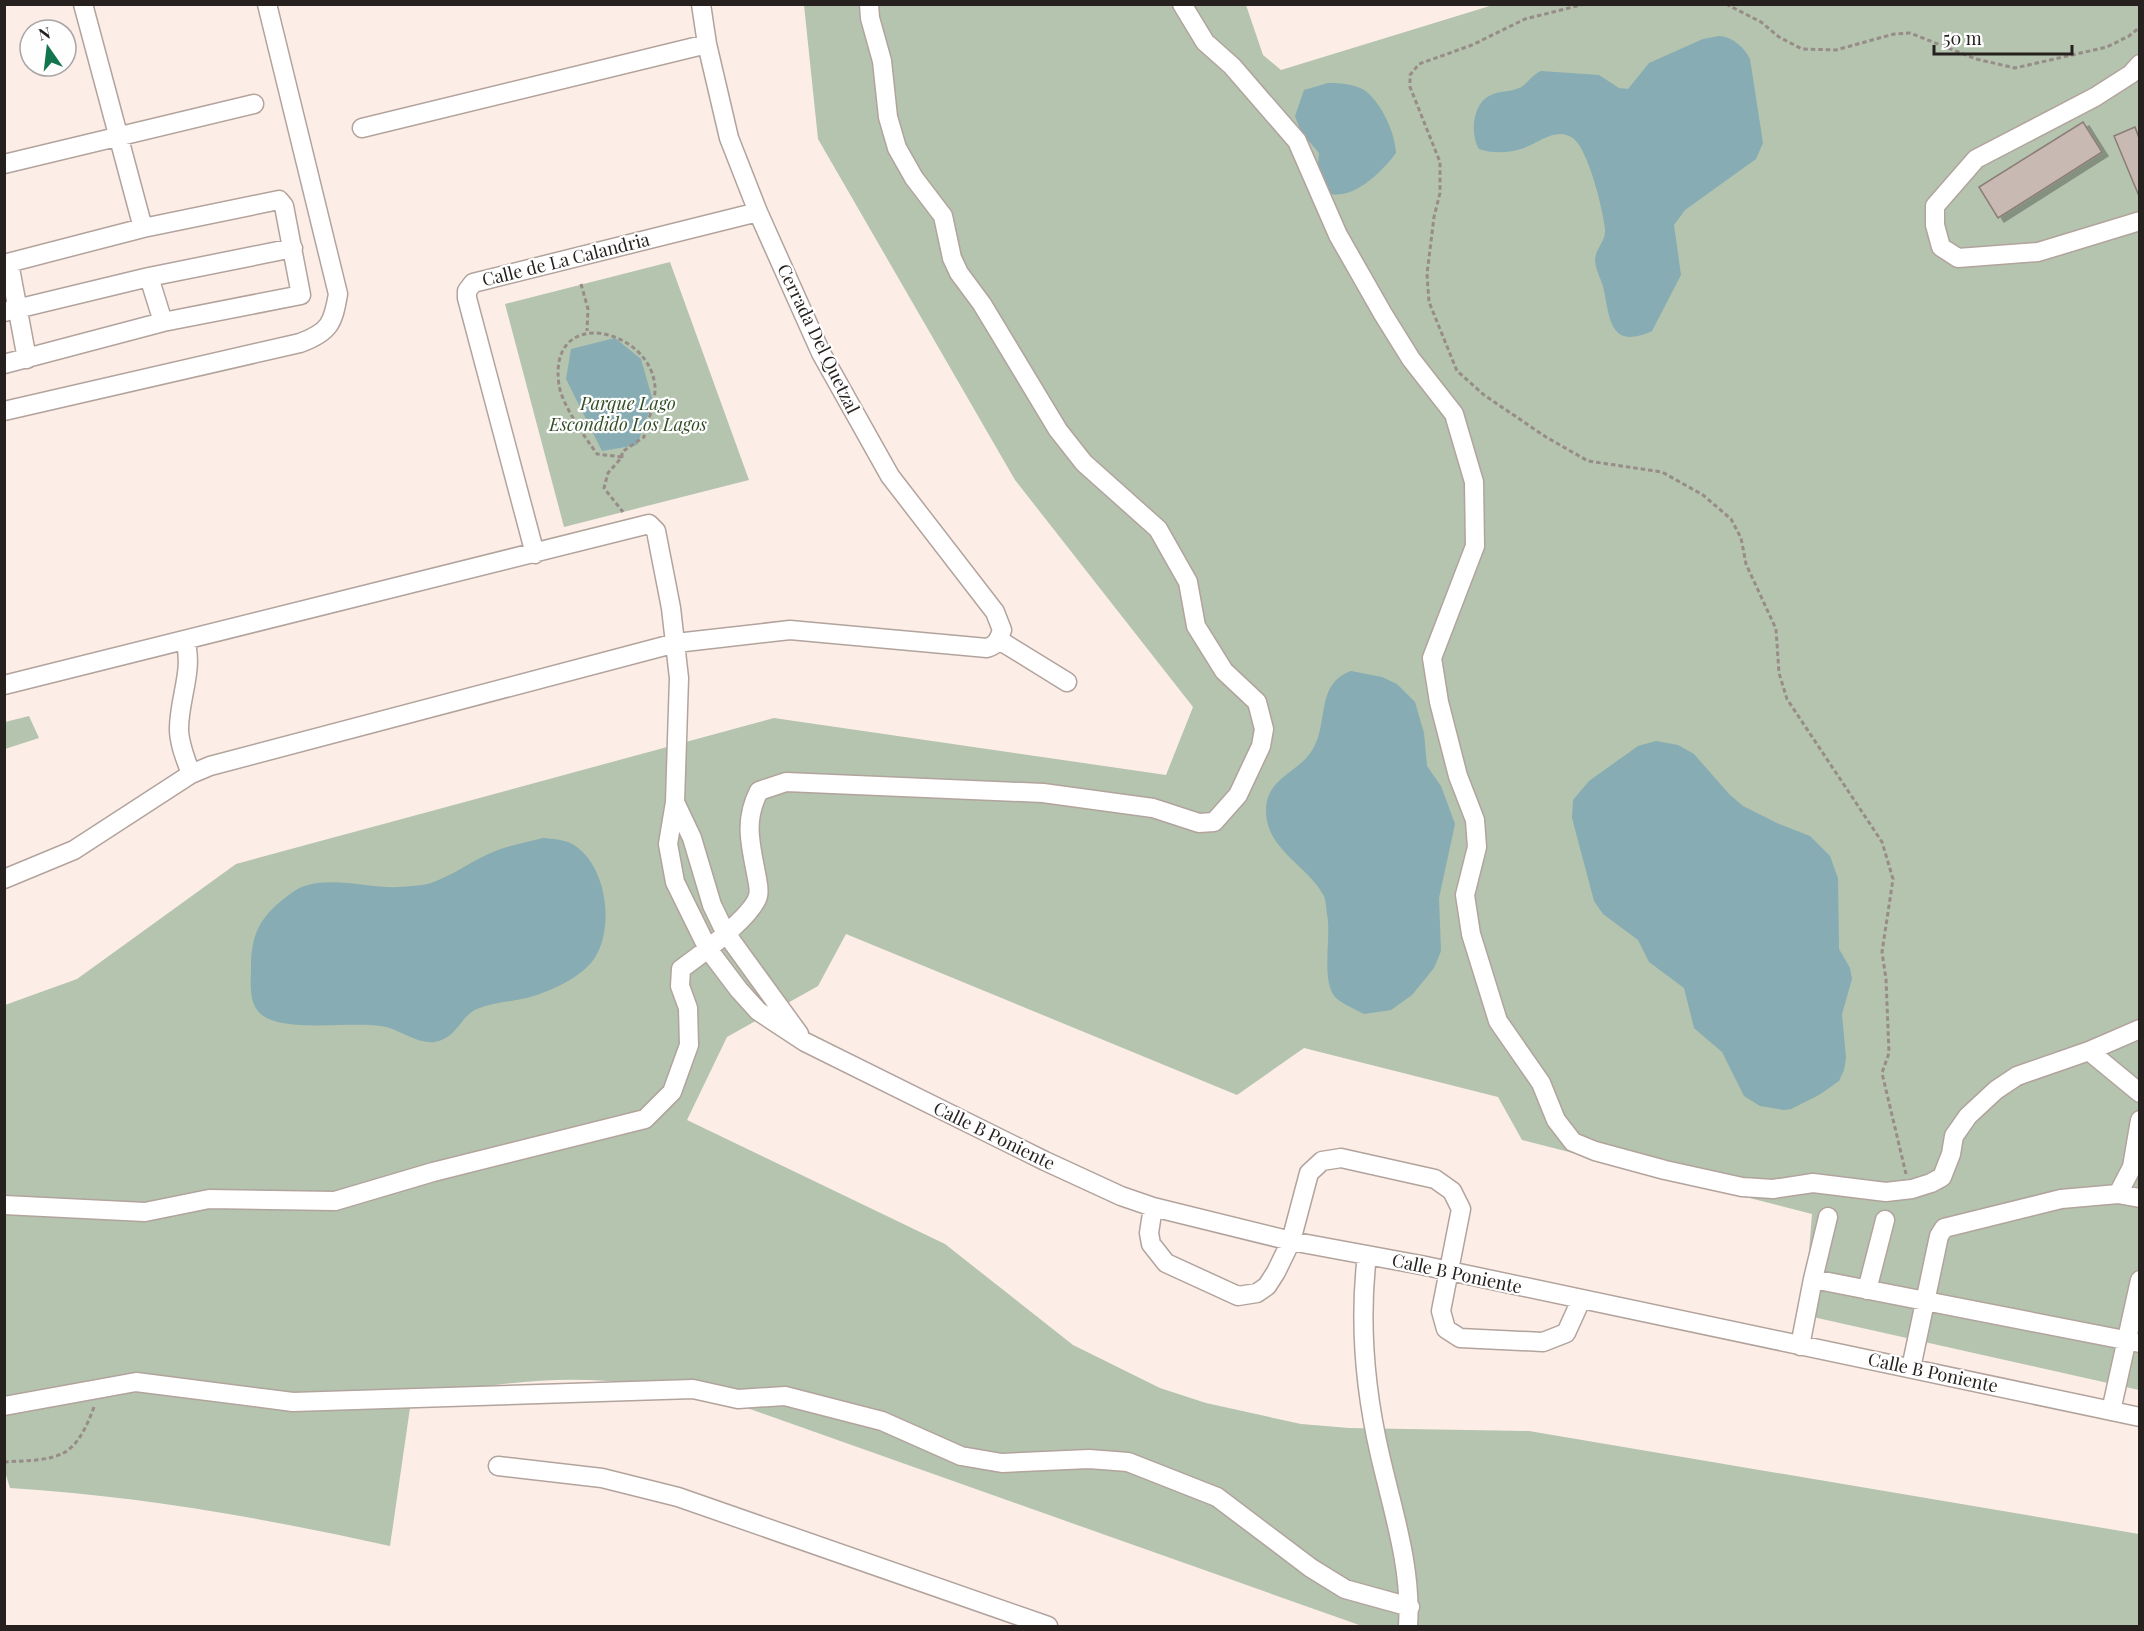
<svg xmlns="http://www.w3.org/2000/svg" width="2144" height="1631" font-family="'Playfair Display',serif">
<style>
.green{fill:#b4c4ae}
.water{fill:#87acb3}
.building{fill:#c8b9b3;stroke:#8b7d77;stroke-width:1.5;filter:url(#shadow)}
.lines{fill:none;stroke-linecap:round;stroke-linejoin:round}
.minor-casing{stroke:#b2a39d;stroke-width:21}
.path{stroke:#978c88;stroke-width:3;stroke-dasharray:4.5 3;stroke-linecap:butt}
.minor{stroke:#fff;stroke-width:18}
.labels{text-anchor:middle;stroke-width:4.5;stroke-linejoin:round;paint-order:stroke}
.street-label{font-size:18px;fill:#26201e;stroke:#fefefe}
.park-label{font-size:18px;font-style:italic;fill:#334e26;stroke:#fefefe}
</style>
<defs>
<filter id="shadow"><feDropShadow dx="6" dy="4" stdDeviation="0" flood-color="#0004"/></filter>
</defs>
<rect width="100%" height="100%" fill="#fdede7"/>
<path class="green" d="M 804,5 L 1246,5 L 1263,55 L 1281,70 L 1493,5 L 2139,5 L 2139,1390 L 1804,1315 L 1812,1214 L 1522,1140 L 1498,1097 L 1304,1048 L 1237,1095 L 846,934 L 818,986 L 727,1037 L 687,1120 L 945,1244 L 1073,1345 L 1160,1388 L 1206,1403 L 1301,1424 L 1349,1428 L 1529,1431 L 2139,1534 L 2139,1626 L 1362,1626 L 733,1403 C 703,1397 673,1390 643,1385 C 566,1373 486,1383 411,1401 L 390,1546 C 263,1518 140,1496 10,1488 L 5,1472 L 5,1005 L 77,979 L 236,864 L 774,718 L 1166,775 L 1193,707 L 1015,480 L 818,139 Z
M 670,262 L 749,480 L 564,527 L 505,304 Z
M 29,716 L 39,738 L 5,749 L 5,722 Z"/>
<path class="water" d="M 1719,36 C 1733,37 1744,47 1750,59 L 1763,143 L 1756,159 L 1685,210 L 1674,225 L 1681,275 L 1652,331 C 1608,351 1610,316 1603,286 C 1600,277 1595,268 1595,259 C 1596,248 1606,241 1605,229 C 1603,210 1589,152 1574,139 C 1558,126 1540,142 1524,148 C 1510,153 1493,154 1479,149 C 1470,134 1472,103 1491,95 C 1499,91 1510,92 1519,88 C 1527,85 1531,75 1541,71 L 1599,75 L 1619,88 L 1628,89 L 1649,63 L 1703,39 Z
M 1328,83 C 1340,83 1359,84 1368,93 C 1383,107 1395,133 1396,153 C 1382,172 1350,204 1324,192 L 1317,177 L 1319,153 L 1301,132 L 1295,116 L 1304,90 Z
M 615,338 L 641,359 L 653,401 L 637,445 L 602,451 L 566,379 L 571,349 Z
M 1351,671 L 1382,677 L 1397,684 L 1415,702 L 1424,733 L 1427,766 L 1441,786 L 1455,824 L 1439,898 L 1441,951 L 1434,968 L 1412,995 L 1391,1010 L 1364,1014 C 1355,1009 1344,1005 1336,998 C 1320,981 1332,938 1327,914 C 1326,908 1326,901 1324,896 C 1307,865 1267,850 1266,812 C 1265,779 1296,774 1311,752 C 1330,726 1314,684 1351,671 Z
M 1656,741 L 1678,745 L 1694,754 L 1729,794 L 1743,806 L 1777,823 L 1810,836 L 1830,856 L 1838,878 L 1839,949 L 1850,968 L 1852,979 L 1842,1014 L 1846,1058 L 1844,1070 L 1839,1081 L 1819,1095 L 1791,1109 L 1784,1110 L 1760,1106 L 1744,1096 L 1722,1052 L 1694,1028 L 1684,988 L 1649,962 L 1638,940 L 1603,914 L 1594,901 L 1572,818 L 1573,800 L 1589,781 L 1638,746 Z
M 543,838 C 553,839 564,839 574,845 C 607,866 615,928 594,959 C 580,979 545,994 522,999 C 507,1002 492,1003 477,1009 C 459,1017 458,1038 434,1042 C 416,1044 398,1028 381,1026 C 351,1021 285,1033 262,1015 C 248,1005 251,982 251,967 C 251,931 262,915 290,894 C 318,871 367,889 399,887 C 409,886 422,886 431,883 C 455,875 475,858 498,850 C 512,845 528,842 543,838 Z"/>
<path class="building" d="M 2083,122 L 2102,152 L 1998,218 L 1979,187 Z
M 2135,127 L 2139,138 L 2139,196 L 2114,136 Z"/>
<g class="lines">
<defs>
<path id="minor" d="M 83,4 L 143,228
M 1182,4 L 1205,42 L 1232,66 L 1297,141 L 1338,235 L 1383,314 L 1411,359 L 1454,414 L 1474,482 L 1475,546 L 1432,658 L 1439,702 L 1458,776 L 1475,820 L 1477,847 L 1465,895 L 1471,934 L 1498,1021 L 1541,1083 L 1556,1120 L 1573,1142 L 1595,1151 L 1665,1170 L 1742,1187 L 1773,1189 L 1813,1183 L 1886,1192 L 1912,1189 L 1931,1183 L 1942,1177 L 1951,1154 L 1954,1136 L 1968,1116 L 1996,1090 L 2017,1076 L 2089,1051 L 2140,1029
M 2140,64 L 2131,74 L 2095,97 L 1976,159 L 1935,206 L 1935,225 L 1941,247 L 1958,258 L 2038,252 L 2140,221
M 362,128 L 707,44
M 4,164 L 254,104
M 9,263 L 27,359
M 4,264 L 143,228 L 279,200 L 284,206 L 301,295 L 163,322 L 4,364
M 149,277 L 163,322
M 4,312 L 149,277 L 293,248
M 4,411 L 300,343 C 330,332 333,323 338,294 L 267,4
M 535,554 L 467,298 L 467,291 L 473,283 L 758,212
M 185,640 C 194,670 179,698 179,729 C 179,744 186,760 191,774
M 999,640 L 1067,682
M 4,685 L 649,524 L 656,531 L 671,608 L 679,678 L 675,802 L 668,844 L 675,882 L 708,949 L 739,990 L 758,1011 L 805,1042 L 1045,1161 L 1121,1196 L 1153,1207 L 1291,1241 L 1421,1265 L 2140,1417
M 675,802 L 692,838 L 712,905 L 725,932 L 799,1034
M 4,879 L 74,850 L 191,774 L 210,766 L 676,643 L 790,630 L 987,648 C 997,645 999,639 1002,630 L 995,612 L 890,476 L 821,353 L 758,212 L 729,138 L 707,44 L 701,4
M 2089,1051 L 2140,1093
M 2132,1167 L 2140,1120
M 2118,1194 L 2140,1198
M 4,1205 L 145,1212 L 209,1199 L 335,1201 L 433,1172 L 645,1119 L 672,1092 L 689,1045 L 688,1008 L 680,986 L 681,969 C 699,956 753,916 758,896 C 760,889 757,880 756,873 C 750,842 744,820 759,791 L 786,782 L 1043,793 L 1153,808 L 1199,823 L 1214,822 L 1238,795 L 1261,746 L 1264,729 L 1257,702 L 1224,671 L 1196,626 L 1188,582 L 1158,529 L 1084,463 L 1058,430 L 982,304 L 959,273 L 952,258 L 943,216 L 914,178 L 897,148 L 888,117 L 882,61 L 870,18 L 869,4
M 1153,1207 L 1149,1233 L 1151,1244 L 1166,1263 L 1238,1296 L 1257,1293 L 1267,1286 L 1276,1272 L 1291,1241 L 1309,1173 L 1322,1161 L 1341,1158 L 1435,1179 L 1452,1191 L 1461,1209 L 1441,1311 L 1446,1329 L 1460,1338 L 1543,1342 L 1566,1333 L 1581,1300
M 1367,1255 C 1359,1322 1365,1390 1380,1455 C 1393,1512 1412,1568 1408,1626
M 1813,1279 L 1828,1217
M 1867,1290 L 1885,1220
M 1800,1346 L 1813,1279 L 2140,1343
M 1911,1368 L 1939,1236 L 1944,1228 L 2061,1199 L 2118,1194 L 2132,1167 L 2140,1163
M 4,1406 L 136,1382 L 293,1402 L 693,1389 L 738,1399 L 785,1396 L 882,1421 L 961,1456 L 1002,1463 L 1089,1459 L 1128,1462 L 1217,1497 L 1311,1568 L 1345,1589 L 1410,1607
M 2111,1411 L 2140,1280
M 498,1466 L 602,1478 L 678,1497 L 1048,1626"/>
</defs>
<use href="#minor" class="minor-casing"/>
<path class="path" d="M 1585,4 L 1525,19 L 1472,45 L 1419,64 L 1410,75 L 1410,87 L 1440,162 L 1440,193 L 1434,217 L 1427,274 L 1429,302 L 1457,371 L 1484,395 L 1546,437 L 1588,461 L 1662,472 L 1703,495 L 1731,519 L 1741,538 L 1746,564 L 1776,629 L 1779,673 L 1787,699 L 1882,842 L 1893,879 L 1882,952 L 1886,979 L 1889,1053 L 1882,1073 L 1906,1174
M 1726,4 L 1761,22 L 1779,37 L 1802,49 L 1836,50 L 1894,34 L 1910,33 L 1976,59 L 2015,68 L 2107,47 L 2129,36 L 2140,27
M 581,284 L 588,309 L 587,331
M 622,457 L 597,454 C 585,437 562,405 559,385 C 547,304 651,328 655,387 C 656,399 647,424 644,437 L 622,452 L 622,457 L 608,473 L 604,488 L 623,512
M 4,1462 C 59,1459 74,1461 94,1407"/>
<use href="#minor" class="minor"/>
</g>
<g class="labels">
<g class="street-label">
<text transform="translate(566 260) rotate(-14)" y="6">Calle de La Calandria</text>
<text transform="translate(818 339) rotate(64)" y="6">Cerrada Del Quetzal</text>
<text transform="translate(994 1136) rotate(26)" y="6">Calle B Poniente</text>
<text transform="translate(1457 1274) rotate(12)" y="6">Calle B Poniente</text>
<text transform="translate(1933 1373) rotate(12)" y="6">Calle B Poniente</text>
</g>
<g class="park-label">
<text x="628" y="410">Parque Lago<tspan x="628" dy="21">Escondido Los Lagos</tspan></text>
</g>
</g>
<rect width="2144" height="1631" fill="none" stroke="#26201e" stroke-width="12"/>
<g transform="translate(48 48) rotate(346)"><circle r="28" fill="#fefefe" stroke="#a8a5a4" stroke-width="1.5"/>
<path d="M0-4.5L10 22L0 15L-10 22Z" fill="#13754d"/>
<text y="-9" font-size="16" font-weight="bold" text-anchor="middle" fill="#26201e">N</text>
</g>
<path d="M1934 45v9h138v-9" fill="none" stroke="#26201e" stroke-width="3"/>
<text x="1943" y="45" font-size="18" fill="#26201e" stroke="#fefefe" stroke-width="4.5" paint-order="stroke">50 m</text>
</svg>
